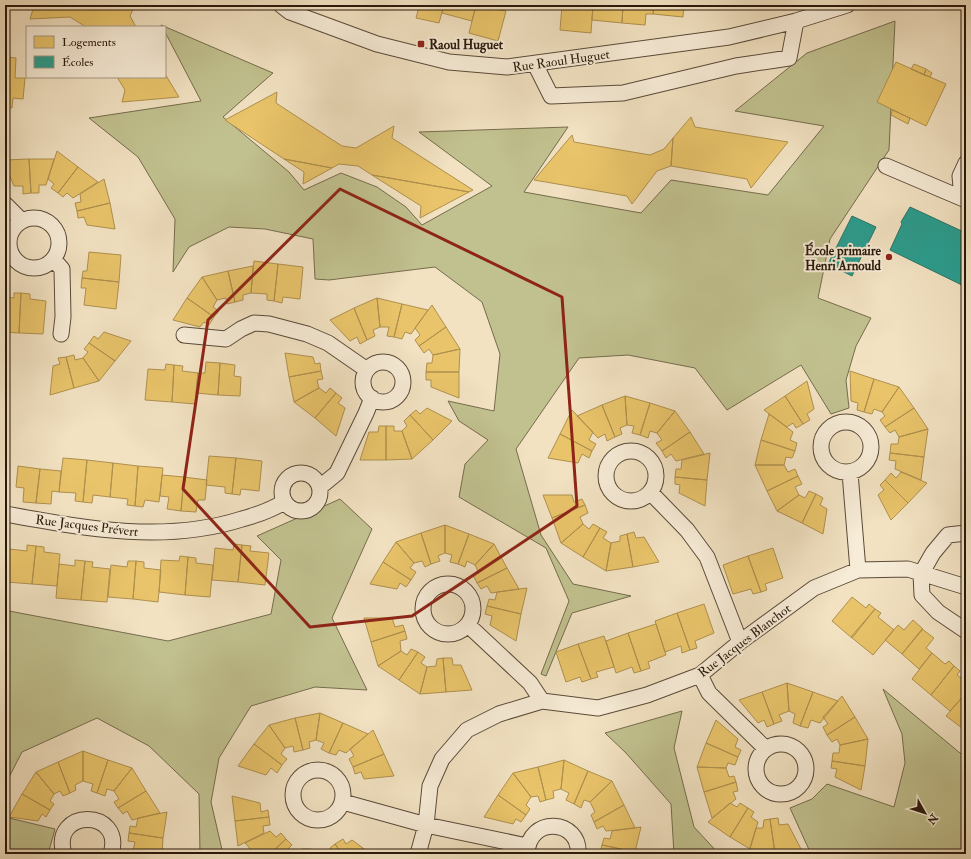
<svg xmlns="http://www.w3.org/2000/svg" width="971" height="859" font-family="'IM FELL Double Pica',serif">
<style>
.green{fill:#c1c18f;stroke:#756c4d}
.homes{fill:#e9c46a;stroke:#af904e}
.schools{fill:#2a9d8f;stroke:#2a7567}
.lines{fill:none;stroke-linecap:round;stroke-linejoin:round}
.street-casing{stroke:#5b4a39;stroke-width:17}
.street{stroke:#f7ecd7;stroke-width:15}
.marked{fill:none;stroke:#8f2418;stroke-width:3;stroke-linejoin:round}
.poi-dot{fill:#8f2418;stroke:#f7ecd7;stroke-width:1.5}
.labels{text-anchor:middle;stroke-width:4;stroke-linejoin:round;paint-order:stroke}
.poi-label{font-size:13px;font-weight:bold;fill:#29180b;stroke:#f7ecd7;text-anchor:start}
.street-label{font-size:13px;fill:#29180b;stroke:#f7ecd7}
</style>
<rect width="100%" height="100%" fill="#f2e2c2"/>
<filter id="stains"><feTurbulence type="fractalNoise" baseFrequency=".005" numOctaves="4"/><feColorMatrix values="0 0 0 0 .2 0 0 0 0 .09 0 0 0 0 .02 0 0 0 .5 -.17"/></filter>
<radialGradient id="worn" r=".72"><stop offset=".6" stop-color="#630" stop-opacity="0"/><stop offset="1" stop-color="#630" stop-opacity=".3"/></radialGradient>
<path class="green" d="M 895,21 L 889,150 L 830,239 L 818,298 L 871,318 L 856,346 L 846,380 L 849,408 L 831,414 L 801,365 L 727,410 L 695,368 L 628,355 L 579,358 L 516,449 L 541,535 L 573,584 L 631,596 L 572,613 L 546,676 L 541,674 L 569,601 L 546,548 L 459,497 L 465,464 L 488,440 L 459,421 L 448,401 L 494,411 L 500,354 L 482,302 L 435,267 L 329,280 L 315,279 L 313,239 L 265,229 L 229,227 L 189,247 L 173,272 L 175,219 L 138,157 L 89,118 L 201,101 L 165,32 L 165,27 L 162,27 L 161,25 L 273,73 L 223,117 L 289,172 L 304,190 L 341,173 L 377,187 L 406,207 L 422,225 L 492,186 L 419,132 L 568,127 L 524,192 L 641,213 L 671,180 L 768,195 L 824,126 L 735,111 L 807,53 Z
M 340,499 L 372,529 L 332,618 L 367,690 L 315,687 L 251,706 L 219,758 L 211,802 L 223,854 L 200,854 L 199,794 L 149,746 L 97,718 L 22,752 L 5,785 L 5,586 L 9,611 L 168,641 L 271,614 L 281,560 L 257,536 Z
M 883,689 L 966,758 L 966,854 L 811,854 L 790,808 L 812,799 L 827,784 L 894,807 L 905,763 L 902,734 Z
M 682,711 L 674,748 L 694,827 L 719,854 L 674,854 L 671,804 L 626,753 L 605,733 Z
M 5,817 L 55,829 L 48,854 L 5,854 Z"/>
<path class="homes" d="M 30,5 L 84,5 L 92,10 L 134,7 L 130,16 L 136,27 L 86,27 L 70,17 L 30,19 L 33,9 Z
M 414,5 L 444,5 L 439,23 L 416,18 L 419,7 Z
M 444,5 L 476,5 L 472,21 L 442,13 Z
M 476,5 L 506,11 L 498,41 L 469,33 Z
M 562,5 L 593,5 L 591,33 L 560,30 Z
M 593,5 L 623,5 L 622,23 L 592,20 Z
M 623,5 L 654,5 L 653,14 L 646,14 L 645,25 L 622,23 Z
M 654,5 L 684,5 L 683,17 L 653,14 Z
M 704,5 L 720,5 L 705,9 Z
M 5,57 L 16,58 L 15,78 L 25,78 L 23,99 L 13,98 L 12,108 L 5,107 Z
M 896,62 L 946,84 L 926,126 L 877,102 Z
M 914,64 L 926,69 L 924,75 L 911,69 Z
M 926,69 L 932,73 L 930,77 L 924,75 Z
M 165,74 L 179,97 L 122,102 L 125,90 L 117,77 L 165,77 Z
M 277,92 L 276,103 L 342,146 L 356,148 L 394,126 L 392,138 L 473,190 L 469,192 L 372,175 L 358,166 L 339,164 L 332,168 L 284,159 L 225,120 Z
M 892,110 L 910,118 L 908,124 L 891,115 Z
M 691,117 L 695,127 L 788,142 L 751,188 L 747,179 L 671,166 L 673,138 Z
M 572,135 L 574,142 L 650,155 L 664,149 L 673,138 L 671,166 L 657,171 L 632,204 L 627,196 L 534,180 Z
M 57,151 L 78,167 L 58,193 L 51,188 L 54,184 L 48,179 Z
M 29,159 L 31,193 L 23,194 L 23,186 L 14,186 L 5,165 L 5,160 Z
M 29,159 L 54,159 L 46,185 L 39,185 L 39,193 L 31,193 Z
M 284,159 L 332,168 L 303,184 L 304,172 Z
M 78,167 L 98,182 L 73,198 L 67,193 L 63,197 L 58,193 Z
M 372,175 L 469,192 L 420,218 L 421,206 Z
M 104,179 L 110,203 L 77,211 L 75,203 L 81,202 L 80,194 Z
M 110,203 L 115,229 L 87,225 L 84,217 L 78,218 L 77,211 Z
M 89,252 L 121,255 L 119,282 L 82,278 L 83,271 L 87,271 Z
M 254,261 L 278,264 L 274,301 L 267,300 L 267,294 L 251,293 Z
M 278,264 L 303,267 L 300,299 L 283,297 L 282,303 L 274,301 Z
M 253,266 L 251,293 L 243,295 L 243,300 L 235,302 L 228,271 Z
M 228,271 L 235,302 L 227,304 L 226,298 L 217,300 L 202,277 Z
M 202,277 L 217,300 L 213,307 L 219,311 L 214,317 L 187,298 Z
M 82,278 L 119,282 L 116,309 L 84,305 L 86,288 L 81,288 Z
M 14,293 L 21,293 L 19,333 L 5,332 L 5,297 L 14,298 Z
M 21,293 L 30,294 L 30,299 L 46,301 L 43,334 L 19,333 Z
M 187,298 L 214,317 L 209,325 L 204,322 L 200,327 L 173,320 Z
M 377,298 L 380,327 L 373,330 L 375,336 L 367,340 L 354,308 Z
M 377,298 L 402,304 L 394,337 L 387,336 L 389,327 L 380,327 Z
M 402,304 L 428,310 L 411,334 L 405,332 L 402,339 L 394,337 Z
M 432,305 L 446,327 L 419,346 L 415,340 L 420,335 L 415,328 Z
M 354,308 L 367,340 L 360,344 L 357,337 L 350,341 L 330,320 Z
M 446,327 L 460,349 L 433,355 L 429,349 L 424,353 L 419,346 Z
M 104,332 L 131,341 L 115,361 L 89,343 L 94,336 L 98,339 Z
M 89,343 L 115,361 L 99,381 L 83,358 L 88,352 L 84,349 Z
M 460,349 L 459,372 L 426,372 L 427,363 L 432,363 L 433,355 Z
M 285,353 L 313,357 L 315,364 L 320,363 L 321,371 L 289,377 Z
M 74,355 L 75,360 L 83,358 L 99,381 L 74,388 L 66,357 Z
M 66,357 L 74,388 L 50,395 L 53,366 L 60,364 L 58,358 Z
M 206,362 L 220,363 L 218,395 L 196,393 L 198,373 L 205,373 Z
M 220,363 L 235,365 L 234,376 L 241,377 L 240,396 L 218,395 Z
M 166,364 L 174,365 L 172,402 L 145,400 L 148,369 L 165,370 Z
M 174,365 L 183,366 L 182,371 L 198,373 L 195,404 L 172,402 Z
M 321,371 L 323,379 L 317,380 L 319,388 L 294,402 L 289,377 Z
M 850,371 L 874,379 L 864,412 L 857,410 L 858,403 L 851,401 Z
M 426,372 L 459,372 L 459,398 L 431,387 L 431,380 L 426,380 Z
M 874,379 L 899,387 L 882,412 L 874,409 L 872,414 L 864,412 Z
M 807,381 L 814,409 L 807,414 L 810,420 L 803,424 L 785,396 Z
M 899,387 L 914,408 L 885,427 L 880,420 L 885,416 L 882,412 Z
M 319,388 L 326,393 L 330,388 L 336,393 L 315,418 L 294,402 Z
M 336,393 L 342,398 L 338,403 L 345,408 L 336,436 L 315,418 Z
M 625,396 L 650,403 L 640,435 L 632,433 L 634,426 L 627,425 Z
M 625,396 L 627,425 L 620,428 L 622,434 L 615,437 L 602,405 Z
M 785,396 L 803,424 L 796,428 L 793,423 L 787,427 L 764,410 Z
M 650,403 L 675,411 L 657,433 L 650,431 L 648,438 L 640,435 Z
M 602,405 L 615,437 L 607,441 L 605,434 L 598,438 L 577,416 Z
M 427,408 L 452,421 L 433,440 L 410,415 L 416,410 L 420,414 Z
M 914,408 L 928,429 L 899,437 L 895,430 L 890,433 L 885,427 Z
M 572,410 L 593,432 L 589,440 L 596,444 L 592,451 L 560,434 Z
M 675,411 L 690,432 L 662,451 L 656,443 L 662,440 L 657,433 Z
M 769,414 L 793,432 L 790,440 L 797,443 L 795,451 L 761,440 Z
M 410,415 L 433,440 L 412,459 L 402,431 L 407,426 L 404,421 Z
M 379,426 L 386,426 L 386,460 L 360,460 L 369,432 L 378,432 Z
M 386,426 L 394,426 L 394,431 L 402,431 L 412,459 L 386,460 Z
M 928,429 L 924,457 L 890,453 L 891,444 L 898,444 L 899,437 Z
M 690,432 L 704,454 L 676,461 L 671,454 L 666,458 L 662,451 Z
M 560,434 L 592,451 L 589,458 L 582,454 L 578,463 L 548,458 Z
M 761,440 L 795,451 L 792,458 L 786,457 L 784,465 L 755,465 Z
M 710,453 L 707,480 L 675,477 L 676,469 L 681,469 L 682,460 Z
M 890,453 L 924,457 L 921,480 L 895,469 L 896,461 L 889,460 Z
M 209,456 L 236,458 L 232,494 L 225,493 L 225,487 L 206,485 Z
M 63,458 L 87,460 L 83,502 L 75,501 L 76,493 L 59,492 Z
M 236,458 L 262,461 L 259,491 L 241,489 L 240,495 L 232,494 Z
M 87,460 L 113,463 L 110,497 L 93,495 L 92,503 L 83,502 Z
M 113,463 L 138,466 L 135,506 L 127,505 L 128,499 L 110,497 Z
M 755,465 L 784,465 L 788,472 L 795,469 L 798,476 L 767,491 Z
M 18,466 L 40,469 L 36,503 L 23,502 L 24,488 L 16,487 Z
M 138,466 L 163,468 L 159,502 L 145,500 L 143,507 L 135,506 Z
M 40,469 L 61,471 L 59,492 L 52,491 L 51,504 L 36,503 Z
M 901,472 L 927,483 L 908,503 L 885,480 L 891,473 L 896,478 Z
M 162,475 L 184,477 L 181,511 L 167,509 L 169,497 L 160,496 Z
M 798,476 L 802,484 L 795,487 L 799,495 L 777,511 L 767,491 Z
M 184,477 L 207,480 L 205,500 L 198,500 L 196,512 L 181,511 Z
M 675,477 L 707,480 L 705,506 L 679,493 L 680,485 L 675,484 Z
M 885,480 L 908,503 L 891,520 L 878,495 L 884,490 L 880,485 Z
M 809,491 L 816,494 L 802,523 L 777,511 L 799,495 L 805,498 Z
M 816,494 L 823,498 L 820,505 L 827,509 L 823,534 L 802,523 Z
M 543,495 L 572,495 L 574,502 L 582,499 L 585,505 L 552,518 Z
M 585,505 L 588,513 L 580,517 L 583,524 L 561,543 L 552,518 Z
M 583,524 L 589,529 L 593,524 L 600,528 L 583,557 L 561,543 Z
M 445,525 L 469,534 L 458,564 L 450,562 L 452,555 L 445,553 Z
M 445,525 L 445,553 L 438,556 L 440,561 L 431,564 L 421,533 Z
M 600,528 L 607,532 L 603,538 L 611,543 L 606,571 L 583,557 Z
M 634,532 L 636,538 L 644,537 L 659,562 L 633,567 L 627,534 Z
M 421,533 L 431,564 L 425,567 L 422,561 L 414,563 L 396,542 Z
M 469,534 L 494,544 L 475,565 L 467,561 L 465,567 L 458,564 Z
M 627,534 L 633,567 L 606,571 L 611,543 L 620,541 L 620,536 Z
M 396,542 L 414,563 L 410,568 L 416,572 L 411,580 L 383,562 Z
M 234,544 L 242,545 L 238,582 L 212,580 L 215,548 L 233,550 Z
M 494,544 L 507,568 L 477,583 L 473,575 L 479,573 L 475,565 Z
M 27,545 L 36,546 L 32,584 L 6,582 L 9,549 L 27,551 Z
M 242,545 L 251,546 L 250,551 L 269,553 L 265,585 L 238,582 Z
M 36,546 L 44,547 L 44,552 L 60,554 L 57,586 L 32,584 Z
M 773,548 L 783,578 L 765,584 L 767,590 L 761,592 L 748,556 Z
M 5,549 L 9,549 L 7,569 L 5,569 Z
M 180,556 L 188,557 L 185,595 L 159,592 L 161,560 L 179,561 Z
M 748,556 L 761,592 L 753,594 L 751,589 L 733,594 L 723,565 Z
M 188,557 L 196,558 L 196,563 L 213,565 L 210,597 L 185,595 Z
M 75,560 L 85,561 L 81,600 L 56,598 L 59,564 L 75,566 Z
M 85,561 L 93,562 L 92,567 L 110,569 L 107,602 L 81,600 Z
M 128,561 L 136,561 L 133,599 L 108,597 L 111,565 L 127,567 Z
M 136,561 L 144,562 L 144,568 L 161,570 L 158,602 L 133,599 Z
M 383,562 L 411,580 L 406,587 L 400,583 L 397,589 L 370,584 Z
M 507,568 L 519,589 L 491,593 L 487,586 L 481,589 L 477,583 Z
M 527,588 L 521,614 L 487,606 L 489,599 L 495,600 L 497,592 Z
M 852,597 L 866,608 L 869,604 L 875,609 L 852,638 L 832,621 Z
M 704,604 L 714,633 L 695,641 L 697,648 L 690,650 L 677,613 Z
M 487,606 L 521,614 L 516,641 L 490,625 L 492,616 L 485,614 Z
M 875,609 L 881,613 L 878,617 L 894,630 L 873,655 L 851,637 Z
M 677,613 L 690,650 L 682,653 L 681,646 L 665,652 L 655,621 Z
M 364,618 L 392,618 L 395,627 L 403,625 L 405,631 L 371,642 Z
M 913,620 L 923,629 L 902,654 L 885,640 L 898,625 L 904,630 Z
M 656,624 L 666,655 L 648,662 L 650,668 L 641,671 L 628,633 Z
M 922,629 L 934,638 L 926,648 L 932,653 L 919,669 L 902,654 Z
M 405,631 L 407,639 L 400,641 L 401,651 L 378,666 L 371,642 Z
M 628,633 L 641,671 L 634,673 L 632,667 L 616,673 L 606,641 Z
M 604,636 L 614,667 L 596,672 L 598,677 L 591,679 L 578,644 Z
M 578,644 L 591,679 L 582,682 L 580,677 L 566,682 L 556,652 Z
M 411,649 L 418,652 L 399,680 L 378,666 L 401,651 L 407,655 Z
M 418,652 L 425,657 L 421,663 L 427,667 L 420,694 L 399,680 Z
M 932,653 L 945,664 L 949,661 L 954,666 L 931,695 L 912,679 Z
M 443,658 L 452,658 L 453,665 L 461,665 L 472,690 L 446,692 Z
M 443,658 L 446,692 L 420,694 L 427,667 L 436,666 L 437,659 Z
M 954,666 L 960,671 L 957,675 L 966,682 L 966,693 L 950,711 L 931,695 Z
M 787,683 L 789,711 L 779,715 L 782,721 L 774,724 L 762,692 Z
M 787,683 L 813,692 L 800,726 L 793,723 L 795,714 L 789,711 Z
M 762,692 L 774,724 L 767,727 L 764,720 L 758,723 L 739,700 Z
M 813,692 L 838,701 L 820,723 L 811,720 L 808,728 L 800,726 Z
M 966,693 L 966,731 L 946,716 Z
M 842,696 L 855,717 L 827,735 L 823,727 L 828,724 L 823,717 Z
M 320,713 L 343,723 L 329,753 L 321,749 L 324,743 L 316,740 Z
M 320,713 L 316,740 L 309,742 L 310,748 L 303,750 L 295,718 Z
M 855,717 L 868,739 L 840,745 L 837,739 L 832,742 L 827,735 Z
M 295,718 L 303,750 L 294,752 L 293,746 L 285,748 L 269,725 Z
M 716,720 L 738,739 L 735,747 L 741,750 L 738,757 L 706,743 Z
M 343,723 L 368,734 L 346,753 L 339,750 L 336,755 L 329,753 Z
M 269,725 L 285,748 L 281,754 L 287,759 L 282,765 L 254,744 Z
M 373,730 L 384,754 L 353,767 L 349,759 L 354,756 L 350,749 Z
M 868,739 L 865,766 L 832,761 L 833,753 L 839,753 L 840,745 Z
M 706,743 L 738,757 L 735,765 L 728,763 L 726,768 L 697,767 Z
M 254,744 L 282,765 L 277,773 L 271,768 L 266,775 L 238,766 Z
M 83,751 L 108,760 L 97,793 L 91,791 L 93,784 L 83,781 Z
M 83,751 L 83,781 L 75,785 L 76,790 L 70,793 L 58,762 Z
M 384,754 L 394,776 L 364,779 L 361,772 L 355,774 L 353,767 Z
M 108,760 L 132,768 L 114,791 L 107,789 L 105,796 L 97,793 Z
M 564,760 L 588,771 L 574,804 L 566,800 L 569,793 L 561,789 Z
M 564,760 L 561,789 L 553,791 L 554,798 L 546,800 L 538,767 Z
M 832,761 L 865,766 L 861,790 L 835,777 L 837,769 L 831,768 Z
M 58,762 L 70,793 L 63,796 L 60,791 L 54,794 L 36,772 Z
M 538,767 L 546,800 L 540,802 L 538,796 L 531,797 L 513,773 Z
M 697,767 L 726,768 L 729,777 L 734,776 L 736,782 L 704,792 Z
M 132,768 L 146,791 L 118,808 L 114,802 L 119,799 L 114,791 Z
M 588,771 L 612,781 L 590,802 L 584,800 L 581,808 L 574,804 Z
M 36,772 L 54,794 L 50,801 L 54,804 L 50,810 L 22,794 Z
M 513,773 L 531,797 L 526,805 L 530,809 L 526,815 L 498,795 Z
M 612,781 L 624,805 L 594,822 L 591,815 L 595,812 L 590,802 Z
M 736,782 L 738,791 L 733,792 L 736,799 L 712,818 L 704,792 Z
M 146,791 L 160,813 L 132,820 L 127,811 L 123,814 L 118,808 Z
M 22,794 L 50,810 L 46,817 L 42,814 L 38,821 L 9,817 Z
M 498,795 L 526,815 L 521,822 L 516,819 L 513,824 L 484,817 Z
M 232,796 L 260,803 L 261,812 L 268,810 L 269,817 L 235,821 Z
M 730,803 L 737,807 L 740,803 L 748,808 L 730,837 L 708,822 Z
M 624,805 L 635,828 L 606,831 L 603,826 L 597,829 L 594,822 Z
M 748,808 L 754,812 L 751,817 L 758,822 L 750,849 L 730,837 Z
M 167,812 L 163,838 L 129,833 L 130,826 L 136,827 L 138,818 Z
M 269,817 L 270,825 L 263,826 L 264,833 L 238,846 L 235,821 Z
M 778,818 L 779,825 L 788,824 L 801,849 L 775,853 L 770,819 Z
M 770,819 L 775,853 L 748,854 L 756,828 L 763,828 L 764,820 Z
M 641,827 L 635,852 L 602,845 L 604,838 L 610,839 L 612,831 Z
M 270,831 L 276,837 L 281,833 L 286,839 L 270,854 L 255,854 L 245,843 Z
M 129,833 L 163,838 L 162,854 L 140,854 L 133,851 L 135,842 L 128,841 Z
M 286,839 L 292,845 L 288,849 L 292,854 L 270,854 Z
M 343,839 L 346,844 L 352,840 L 371,854 L 342,854 L 335,844 Z
M 335,844 L 342,854 L 332,854 L 333,853 L 330,848 Z
M 602,845 L 635,852 L 635,854 L 604,854 L 600,853 Z
M 302,849 L 309,849 L 309,854 L 301,854 Z
M 309,849 L 317,850 L 317,854 L 309,854 Z"/>
<path class="schools" d="M 910,207 L 966,233 L 966,287 L 890,250 L 902,224 L 901,222 Z
M 852,216 L 876,227 L 852,276 L 828,264 Z"/>
<g class="lines">
<defs>
<path id="street" d="M 281,5 L 290,12 L 377,44 L 449,62 L 507,67 L 729,37 L 796,21 L 847,5
M 535,64 L 551,96 L 623,93 L 736,66 L 789,58 L 796,21
M 886,166 L 966,200
M 962,198 L 960,176 L 966,163
M 5,204 L 22,221
M9 243a25 25 0 1 1 50 0a25 25 0 1 1-50 0Z
M 54,260 L 62,269 L 63,317 L 61,334
M 184,335 L 226,339 L 241,329 L 254,323 L 269,324 L 307,334 L 328,343 L 367,370
M363 382a20 20 0 1 1 40 0a20 20 0 1 1-40 0Z
M821 447a25 25 0 1 1 50 0a25 25 0 1 1-50 0Z
M606 476a25 25 0 1 1 50 0a25 25 0 1 1-50 0Z
M282 492a19 19 0 1 1 38 0a19 19 0 1 1-38 0Z
M 850,473 L 858,570
M 320,487 L 337,473 L 366,413 L 372,398
M 651,493 L 687,530 L 707,557 L 740,642
M 5,514 C 83,528 164,544 242,519 C 257,515 271,510 284,502
M 966,533 L 948,535 L 933,553 L 921,574 L 922,595 L 938,612 L 966,631
M423 609a25 25 0 1 1 50 0a25 25 0 1 1-50 0Z
M 468,625 L 530,683 L 542,701
M 700,675 L 709,693 L 766,749
M756 769a25 25 0 1 1 50 0a25 25 0 1 1-50 0Z
M293 795a25 25 0 1 1 50 0a25 25 0 1 1-50 0Z
M 343,802 L 426,825 L 527,846
M 64,854 C 50,808 125,808 111,854
M 418,854 L 426,825 L 430,786 L 442,759 L 467,730 L 499,714 L 542,701 L 598,708 L 647,695 L 700,675 L 740,642 L 814,588 L 858,570 L 908,569 L 966,587
M 527,854 C 528,815 581,819 578,854"/>
</defs>
<use href="#street" class="street-casing"/>
<use href="#street" class="street"/>
</g>
<path class="marked" d="M 340,189 L 562,297 L 577,506 L 412,616 L 310,627 L 183,489 L 208,320 Z"/>
<g class="poi-dot">
<rect x="417" y="40" width="8" height="8" rx="2"/>
<circle cx="889" cy="257" r="4"/>
</g>
<g class="labels">
<g class="poi-label">
<text x="429" y="49">Raoul Huguet</text>
<text x="881" y="255" text-anchor="end">École primaire<tspan x="881" dy="15">Henri Arnould</tspan></text>
</g>
<g class="street-label">
<text transform="translate(561 60) rotate(-8)" y="5">Rue Raoul Huguet</text>
<text transform="translate(87 525) rotate(7)" y="5">Rue Jacques Prévert</text>
<text transform="translate(744 640) rotate(-37)" y="5">Rue Jacques Blanchot</text>
</g>
</g>
<rect width="971" height="859" fill="none" stroke="#f2e2c2" stroke-width="20"/>
<rect x="6" y="6" width="959" height="847" fill="none" stroke="#29180b" stroke-width="2"/>
<rect x="10" y="10" width="951" height="839" fill="none" stroke="#29180b"/>
<rect x="26" y="26" width="140" height="52" fill="#f7ecd7" stroke="#a59785"/>
<rect x="34" y="36" width="20" height="12" fill="#e9c46a" stroke="#a59785"/>
<text x="62" y="46" font-size="12" fill="#29180b">Logements</text>
<rect x="34" y="56" width="20" height="12" fill="#2a9d8f" stroke="#a59785"/>
<text x="62" y="66" font-size="12" fill="#29180b">Écoles</text>
<g transform="translate(925 813) rotate(129)" stroke="#f7ecd7" stroke-width="3" paint-order="stroke">
<path d="M0-3L7 15L0 10L-7 15Z" fill="#29180b"/>
<text y="-6" font-size="11" font-weight="bold" text-anchor="middle" fill="#29180b">N</text>
</g>
<rect width="100%" height="100%" filter="url(#stains)"/>
<rect width="100%" height="100%" fill="url(#worn)"/>
</svg>
